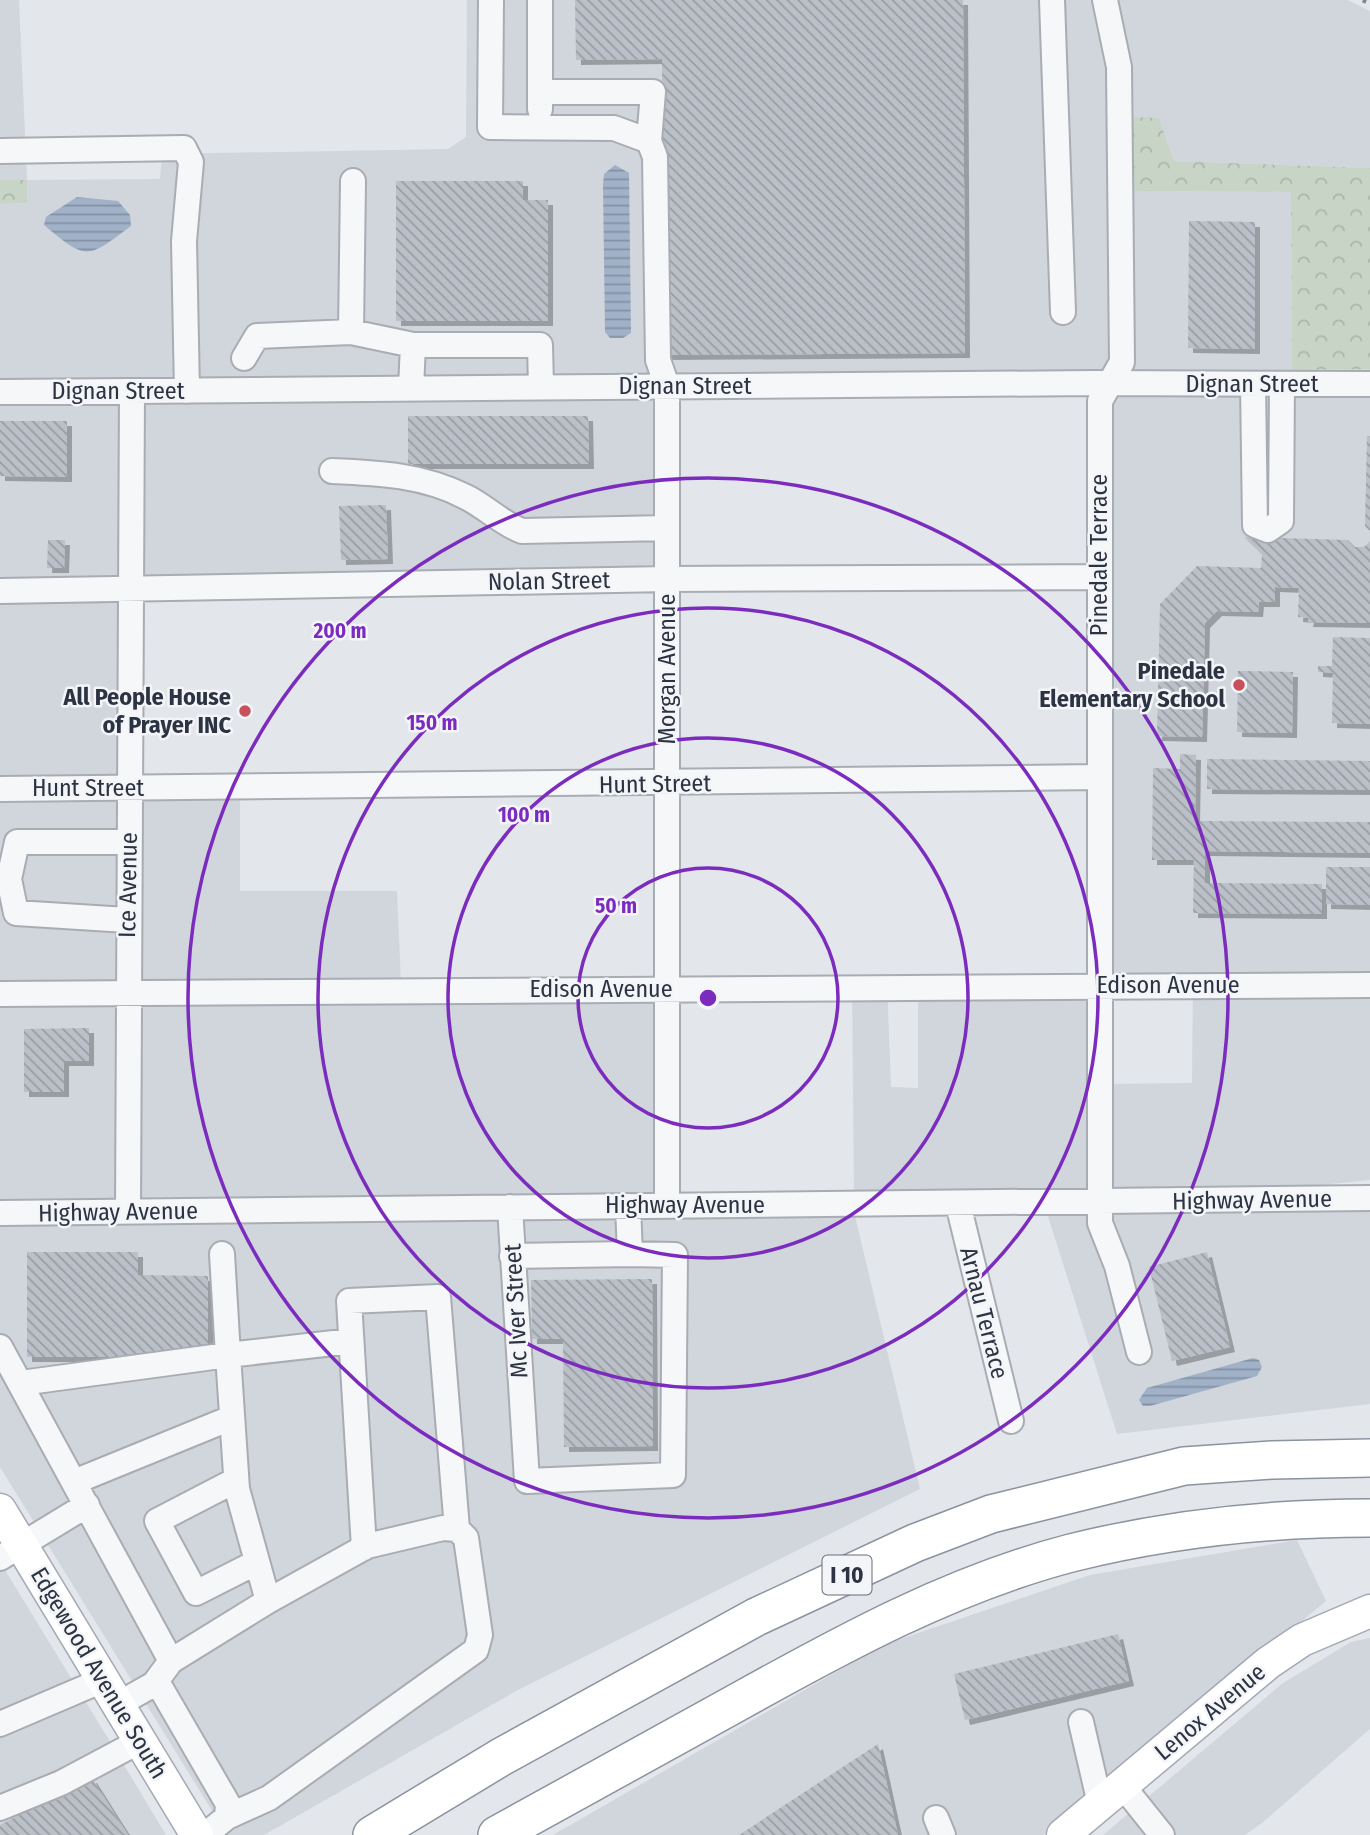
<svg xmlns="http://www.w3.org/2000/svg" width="1370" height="1835" font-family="'Fira Sans Condensed',sans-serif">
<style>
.built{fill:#d1d5dc;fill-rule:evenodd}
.forest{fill:url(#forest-crowns)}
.water{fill:url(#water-rules)}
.building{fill:url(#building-back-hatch);filter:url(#shadow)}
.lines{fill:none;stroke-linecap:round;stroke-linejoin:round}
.minor-casing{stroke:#a8adb4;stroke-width:28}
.major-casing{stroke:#a3a9b6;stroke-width:35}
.highway-casing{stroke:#8b92a0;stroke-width:40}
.minor{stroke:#f6f7f9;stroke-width:24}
.major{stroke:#fff;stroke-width:32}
.highway{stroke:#fff;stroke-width:37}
.rail{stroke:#7d8493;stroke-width:5;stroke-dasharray:3.5 7;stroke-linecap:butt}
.ring{fill:none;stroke:#7b2cbf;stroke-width:3.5}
.poi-dot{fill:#c7505b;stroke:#f3f5f8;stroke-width:2.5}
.labels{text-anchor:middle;stroke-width:5;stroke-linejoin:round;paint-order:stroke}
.shield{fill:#f3f5f8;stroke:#686d79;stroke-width:2}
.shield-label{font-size:23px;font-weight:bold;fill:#2c3342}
.street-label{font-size:24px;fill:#2c3342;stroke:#f3f5f8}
.poi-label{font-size:24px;font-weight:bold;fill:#2c3342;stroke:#f3f5f8;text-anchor:end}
.centre{fill:#7b2cbf;stroke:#f3f5f8;stroke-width:3.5}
.ring-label{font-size:21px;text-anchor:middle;font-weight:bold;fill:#7b2cbf;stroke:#f3f5f8;stroke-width:5;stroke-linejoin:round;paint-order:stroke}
</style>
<defs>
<pattern id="forest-crowns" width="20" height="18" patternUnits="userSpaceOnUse" patternTransform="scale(1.75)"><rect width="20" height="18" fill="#c8d4c5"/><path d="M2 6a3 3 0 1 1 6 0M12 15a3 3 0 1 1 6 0" fill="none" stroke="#acb6aa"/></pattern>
<pattern id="water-rules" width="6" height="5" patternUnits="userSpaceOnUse" patternTransform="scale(1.75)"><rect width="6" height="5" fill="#a0b1c8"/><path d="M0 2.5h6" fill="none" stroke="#8391a4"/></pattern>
<pattern id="building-back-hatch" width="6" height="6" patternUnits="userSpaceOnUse" patternTransform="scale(1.75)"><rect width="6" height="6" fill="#bbbfc7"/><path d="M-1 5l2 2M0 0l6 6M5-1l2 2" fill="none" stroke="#989ca3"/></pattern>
<filter id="shadow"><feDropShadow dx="5" dy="5" stdDeviation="0" flood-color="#0004"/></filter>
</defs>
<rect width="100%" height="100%" fill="#e3e6ea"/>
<path class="built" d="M 0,0 L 19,0 L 27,180 L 160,179 L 162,154 L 448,149 L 466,137 L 467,0 L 1348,0 L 1370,11 L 1370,168 L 1174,161 L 1159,118 L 1131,191 L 1291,192 L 1292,370 L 1370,369 L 1370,1180 L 1291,1188 L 854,1194 L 852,981 L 887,981 L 891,1087 L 918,1088 L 918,980 L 1108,978 L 1107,392 L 658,377 L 659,570 L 138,582 L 136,778 L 240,778 L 240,891 L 397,891 L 401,984 L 658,982 L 658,1197 L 0,1205 L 0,204 L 27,203 L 27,180 L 0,180 ZM 1108,978 L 1193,978 L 1192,1083 L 1108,1084 Z
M 1370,1209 L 1370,1404 L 1117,1434 L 1046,1210 Z
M 854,1212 L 920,1489 L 518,1690 L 264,1835 L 227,1835 L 0,1467 L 0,1224 Z
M 1297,1540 L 1326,1601 L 1043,1835 L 553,1835 L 883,1645 L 1090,1575 Z
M 0,1562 L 106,1735 L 166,1835 L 0,1835 Z
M 1370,1638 L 1370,1729 L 1262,1823 L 1245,1835 L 1103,1835 L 1283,1683 L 1351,1642 Z"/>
<path class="forest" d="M 1132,117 L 1159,118 L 1174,161 L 1370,168 L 1370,369 L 1292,370 L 1291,192 L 1131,191 Z
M 0,180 L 27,180 L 27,203 L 0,204 Z"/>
<path class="water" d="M 615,165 L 629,173 L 631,333 L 623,338 L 610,338 L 605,332 L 603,185 L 604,174 Z
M 77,197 L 118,201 L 130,215 L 131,226 C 87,259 87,261 44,225 L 46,217 Z
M 1253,1358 L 1259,1360 L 1262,1367 L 1257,1376 L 1150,1406 L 1143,1406 L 1139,1400 L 1147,1388 Z"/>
<path class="building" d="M 575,0 L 963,0 L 965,353 L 664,355 L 662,59 L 576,60 Z
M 396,181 L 523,181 L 523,200 L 548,200 L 548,321 L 396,321 Z
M 1189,221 L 1255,222 L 1255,349 L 1188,348 Z
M 408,416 L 588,416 L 589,464 L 408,464 Z
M 0,421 L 67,421 L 67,477 L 0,476 Z
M 1367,436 L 1370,436 L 1370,531 L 1365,526 Z
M 386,505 L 388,559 L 341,560 L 339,506 Z
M 1244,537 L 1348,540 L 1355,547 L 1364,547 L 1370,541 L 1370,623 L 1308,622 L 1309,618 L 1298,617 L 1299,588 L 1275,587 L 1275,602 L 1259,602 L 1258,612 L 1217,611 L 1205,623 L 1202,737 L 1157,736 L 1160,604 L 1197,566 L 1261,568 L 1262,554 Z
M 48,540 L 65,540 L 64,568 L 47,568 Z
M 1333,637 L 1370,638 L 1370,724 L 1332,723 L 1333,673 L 1318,672 L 1318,666 L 1332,666 Z
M 1238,671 L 1293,672 L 1292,733 L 1237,732 Z
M 1180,754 L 1196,755 L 1195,821 L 1370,822 L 1370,853 L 1205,851 L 1205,883 L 1322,884 L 1322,914 L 1193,913 L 1194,860 L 1152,860 L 1153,768 L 1180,769 Z
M 1207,759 L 1370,761 L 1370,790 L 1207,789 Z
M 1326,867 L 1370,867 L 1370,905 L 1326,904 Z
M 89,1028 L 89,1061 L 64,1061 L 64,1092 L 24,1092 L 24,1029 Z
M 27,1252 L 138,1252 L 138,1275 L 208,1276 L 208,1357 L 27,1357 Z
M 1207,1252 L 1230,1347 L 1172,1361 L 1149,1267 Z
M 652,1279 L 653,1446 L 564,1447 L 563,1339 L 532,1339 L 531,1280 Z
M 1118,1634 L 1129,1681 L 965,1720 L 954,1674 Z
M 878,1744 L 898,1835 L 739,1835 Z
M 92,1778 L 128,1835 L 0,1835 L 0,1825 Z"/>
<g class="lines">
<defs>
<path id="minor" d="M 491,0 L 490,127 L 614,128 L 649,141 L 655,157 L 658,360 L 667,386 L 667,1205
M 540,0 L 540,109
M 1052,0 L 1063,312
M 1105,0 L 1119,67 L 1122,362 L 1100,401 L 1100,1223 L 1117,1266 L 1139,1352
M 540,92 L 653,92 L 649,141
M 0,151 L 184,148 L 191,162 L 184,241 L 187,391
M 353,181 L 351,332 L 413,345
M 244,358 L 257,336 L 351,332
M 1253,384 L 1255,525 L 1268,530 L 1281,521 L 1282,384
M 411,388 L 413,345 L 540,345 L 541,387
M 0,392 L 1092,383 L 1370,384
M 332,471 C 379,473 424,475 466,497 C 486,507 501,523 522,531 L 667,528
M 0,591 L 668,579 L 1099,577
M 0,789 L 1099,777
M 127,920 L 16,913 L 9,879 L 17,842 L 129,842
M 0,994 L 1370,985
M 958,1204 L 1011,1421
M 510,1207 L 527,1481 L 673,1475 L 675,1255 L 630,1254 L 628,1206
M 128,1211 L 132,392
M 0,1213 L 1370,1198
M 222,1254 L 228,1355 L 351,1341
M 512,1256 L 630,1254
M 0,1347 L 171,1661
M 21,1383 L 228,1355 L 237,1489 L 268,1601
M 236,1480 L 157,1521 L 196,1593 L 257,1562
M 74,1482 L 231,1418
M 364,1548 L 349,1301 L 438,1297 L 457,1529
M 0,1558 L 87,1505
M 154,1684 L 171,1661 L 268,1601 L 367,1546 L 443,1528 L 457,1529 L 466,1538 L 480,1635 L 476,1650 L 269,1798 L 227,1817
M 117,1705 L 154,1684 L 159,1685 L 228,1804 L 227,1817 L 205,1835
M 1081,1722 L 1100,1804
M 0,1724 L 103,1680
M 1122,1785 L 1162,1835
M 0,1808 L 61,1783 L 140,1741
M 936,1818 L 943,1835"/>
<path id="major" d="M 0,1510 L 197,1835
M 1063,1835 L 1268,1663 L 1302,1640 L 1370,1611"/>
<path id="highway" d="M 372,1835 L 501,1757 L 756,1617 L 915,1543 L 991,1514 L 1184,1466 L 1272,1460 L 1370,1458
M 497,1835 C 577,1791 657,1746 738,1702 C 844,1643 952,1584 1071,1553 C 1167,1529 1271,1518 1370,1518"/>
</defs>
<use href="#minor" class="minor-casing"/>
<use href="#major" class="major-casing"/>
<use href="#highway" class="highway-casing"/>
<use href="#minor" class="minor"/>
<use href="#major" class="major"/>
<use href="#highway" class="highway"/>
<path class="rail" d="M 1363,0 L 1370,3"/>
</g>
<g class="ring">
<circle cx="708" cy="998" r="130"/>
<circle cx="708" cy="998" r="260"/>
<circle cx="708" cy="998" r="390"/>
<circle cx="708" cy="998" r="520"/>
</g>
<g class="poi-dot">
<circle cx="1239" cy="685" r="7"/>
<circle cx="245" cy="711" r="7"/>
</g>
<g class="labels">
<rect class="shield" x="822.5" y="1555.5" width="49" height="39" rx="5"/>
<g class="shield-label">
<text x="847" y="1583">I 10</text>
</g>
<g class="street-label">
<text x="1252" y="392">Dignan Street</text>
<text x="685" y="394">Dignan Street</text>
<text x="118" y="399">Dignan Street</text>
<text transform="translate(1099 555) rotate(-90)" y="8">Pinedale Terrace</text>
<text transform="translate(549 581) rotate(-1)" y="8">Nolan Street</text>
<text transform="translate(667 669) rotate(-90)" y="8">Morgan Avenue</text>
<text transform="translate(655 784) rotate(-1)" y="8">Hunt Street</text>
<text x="88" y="796">Hunt Street</text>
<text transform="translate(128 885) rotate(-89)" y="8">Ice Avenue</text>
<text x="1168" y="993">Edison Avenue</text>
<text x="601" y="997">Edison Avenue</text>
<text transform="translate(1252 1200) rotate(-1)" y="8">Highway Avenue</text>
<text x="685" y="1213">Highway Avenue</text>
<text transform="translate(118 1212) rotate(-1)" y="8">Highway Avenue</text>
<text transform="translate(516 1311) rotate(-93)" y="8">Mc Iver Street</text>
<text transform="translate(984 1313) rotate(76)" y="8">Arnau Terrace</text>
<text transform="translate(99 1673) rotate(59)" y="8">Edgewood Avenue South</text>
<text transform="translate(1210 1712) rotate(-40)" y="8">Lenox Avenue</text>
</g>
<g class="poi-label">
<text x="1225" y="679">Pinedale<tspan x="1225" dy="28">Elementary School</tspan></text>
<text x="231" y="705">All People House<tspan x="231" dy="28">of Prayer INC</tspan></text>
</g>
</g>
<circle cx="708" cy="998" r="10" class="centre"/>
<g class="ring-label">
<text x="340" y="638">200 m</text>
<text x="432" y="730">150 m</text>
<text x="524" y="822">100 m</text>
<text x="616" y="913">50 m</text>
</g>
</svg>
